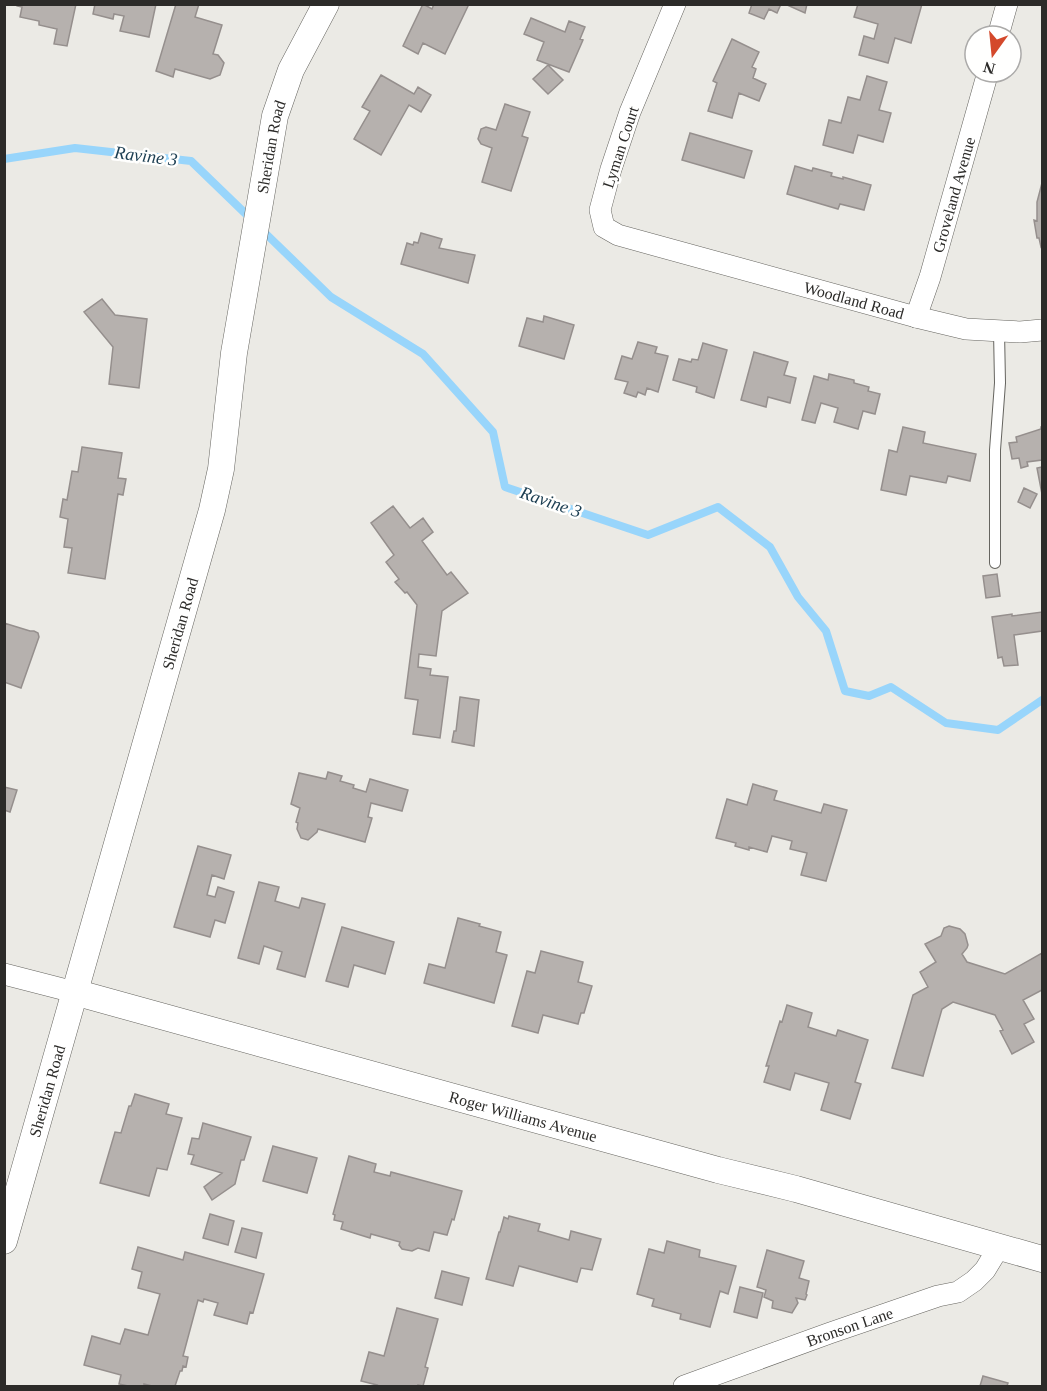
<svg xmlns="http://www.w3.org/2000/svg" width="1047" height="1391" font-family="'Times New Roman',serif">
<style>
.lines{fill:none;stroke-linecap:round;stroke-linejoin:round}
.stream{stroke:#98d5fb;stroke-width:8}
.building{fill:#b6b1ae;stroke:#958f8d;stroke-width:1.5}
.service-casing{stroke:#666560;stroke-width:12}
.minor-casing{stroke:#666560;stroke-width:22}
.tertiary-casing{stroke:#666560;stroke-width:27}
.service{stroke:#fff;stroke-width:10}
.minor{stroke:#fff;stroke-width:21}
.tertiary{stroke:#fff;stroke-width:26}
.labels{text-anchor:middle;stroke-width:5;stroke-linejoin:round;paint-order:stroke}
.street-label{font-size:16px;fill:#2c2b29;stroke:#fffffe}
.water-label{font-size:18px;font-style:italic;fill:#1c3e52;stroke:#fffffe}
</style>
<rect width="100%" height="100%" fill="#ebeae5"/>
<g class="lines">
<path class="stream" d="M 4,159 L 75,148 L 191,161 L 251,219
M 262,230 L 331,297 L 423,354 L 493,432 L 505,487 L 648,535 L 718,507 L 770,547 L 798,597 L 826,631 L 845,691 L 869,696 L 891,687 L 946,723 L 998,730 L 1042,700"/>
</g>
<path class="building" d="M 17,4 L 76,4 L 67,46 L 54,44 L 57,29 L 39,25 L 39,21 L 20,17 L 22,7 L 17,6 Z
M 95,4 L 156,4 L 149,37 L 120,31 L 124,16 L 114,14 L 113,19 L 93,14 Z
M 176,4 L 199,4 L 195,17 L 222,25 L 213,54 L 218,55 L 224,63 L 220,75 L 210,79 L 175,69 L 173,77 L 156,71 Z
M 423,4 L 432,9 L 434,4 L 469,4 L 445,54 L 423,43 L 418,54 L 403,46 Z
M 752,4 L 781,4 L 777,13 L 769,9 L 764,19 L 749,13 Z
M 785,4 L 807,4 L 805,13 Z
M 858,4 L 922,4 L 911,43 L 895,38 L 888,63 L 859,55 L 864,36 L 874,39 L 878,24 L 854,17 Z
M 531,18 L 565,32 L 569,21 L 585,27 L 580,39 L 583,40 L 569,72 L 537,60 L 544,42 L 524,34 Z
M 732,39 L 759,52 L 752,67 L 756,69 L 753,78 L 766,84 L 759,101 L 739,93 L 732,118 L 708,111 L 717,83 L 713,81 Z
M 548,65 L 563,80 L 548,94 L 533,79 Z
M 381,75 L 414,94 L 418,87 L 431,95 L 421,112 L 409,105 L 381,155 L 354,139 L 370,111 L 362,107 Z
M 867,76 L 887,82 L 879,110 L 891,113 L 883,142 L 858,135 L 853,153 L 823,145 L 829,120 L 841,123 L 848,97 L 860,100 Z
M 505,104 L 530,112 L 522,136 L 528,138 L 511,191 L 482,182 L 492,148 L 481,144 L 478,139 L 481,129 L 486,127 L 496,130 Z
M 690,133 L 752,151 L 744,178 L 682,160 Z
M 795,166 L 812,171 L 813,168 L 832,173 L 831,176 L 843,179 L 843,177 L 871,185 L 864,210 L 840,204 L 838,209 L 787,194 Z
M 1042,183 L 1042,246 L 1041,247 L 1039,238 L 1037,238 L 1034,220 L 1037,221 L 1037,202 Z
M 421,233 L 442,239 L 439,248 L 475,255 L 468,283 L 401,264 L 407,243 L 413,245 L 414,242 L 418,243 Z
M 102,299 L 115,315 L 147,319 L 139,388 L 109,384 L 113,347 L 84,312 Z
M 544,316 L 574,325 L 564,359 L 519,346 L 527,318 L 543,322 Z
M 638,342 L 657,347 L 655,353 L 668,356 L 658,392 L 647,388 L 645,395 L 638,392 L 636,397 L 624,393 L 628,382 L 615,379 L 622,356 L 632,359 Z
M 703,343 L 727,350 L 714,398 L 696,392 L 697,387 L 673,380 L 679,359 L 691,362 L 692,359 L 698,360 Z
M 754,352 L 788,362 L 784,375 L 796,378 L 790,403 L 768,397 L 766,407 L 741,400 Z
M 829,374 L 854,380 L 854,383 L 869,387 L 868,391 L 880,394 L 875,414 L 863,411 L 858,429 L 834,422 L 838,408 L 821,403 L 815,423 L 802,420 L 814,376 L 828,380 Z
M 903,427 L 925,432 L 923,443 L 976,454 L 970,481 L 948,476 L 946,483 L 910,476 L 906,495 L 881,490 L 889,450 L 897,452 Z
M 1041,427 L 1042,427 L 1042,460 L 1027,462 L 1028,466 L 1021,468 L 1019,458 L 1012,459 L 1009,443 L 1017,442 L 1016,437 L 1041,429 Z
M 82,447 L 122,453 L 118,478 L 126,479 L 123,495 L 118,494 L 105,579 L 68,573 L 72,548 L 64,547 L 68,519 L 60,517 L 63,499 L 67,500 L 72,471 L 78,472 Z
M 1042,467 L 1042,494 L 1037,468 Z
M 1024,488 L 1037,494 L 1030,508 L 1018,502 Z
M 393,506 L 410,528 L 423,518 L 433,532 L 422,541 L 447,575 L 451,572 L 468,593 L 442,611 L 436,656 L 419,654 L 418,667 L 431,669 L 430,675 L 448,677 L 440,738 L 413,734 L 418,700 L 405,698 L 417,605 L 407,592 L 405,593 L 395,582 L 399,579 L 386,562 L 394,555 L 371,523 Z
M 997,574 L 1000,596 L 986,598 L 983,576 Z
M 1042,612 L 1042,631 L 1014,635 L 1018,665 L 1004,666 L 1002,657 L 998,658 L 992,617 L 1012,614 L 1012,616 Z
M 4,623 L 30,631 L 34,631 L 38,633 L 39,637 L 21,688 L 4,682 Z
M 460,697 L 479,700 L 474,746 L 452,742 L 454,731 L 456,731 Z
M 328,772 L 342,776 L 340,781 L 354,785 L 353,788 L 366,792 L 370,779 L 408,790 L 402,811 L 371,803 L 368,817 L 372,818 L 365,842 L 318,829 L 317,832 L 308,840 L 301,838 L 297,829 L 298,823 L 296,822 L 300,808 L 291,804 L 299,773 L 326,779 Z
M 753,784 L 777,791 L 774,800 L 821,813 L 824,804 L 847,810 L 826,881 L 801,875 L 807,853 L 790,849 L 792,841 L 772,836 L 767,852 L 749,847 L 749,850 L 735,846 L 736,843 L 716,838 L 727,799 L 747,805 Z
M 4,787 L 17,790 L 10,812 L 4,810 Z
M 198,846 L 231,855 L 224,879 L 212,875 L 207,895 L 215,897 L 218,887 L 234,892 L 225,923 L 215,920 L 210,937 L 174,927 Z
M 259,882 L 279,887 L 275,901 L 299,908 L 302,898 L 325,904 L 305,977 L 277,969 L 282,952 L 264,946 L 259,964 L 238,958 Z
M 458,918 L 480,924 L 479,926 L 501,932 L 496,952 L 507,955 L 494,1003 L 424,983 L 429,964 L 445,968 Z
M 949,926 L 960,929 L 965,934 L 968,945 L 967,948 L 962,954 L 967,962 L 1005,974 L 1042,953 L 1042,990 L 1023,1000 L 1034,1019 L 1024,1024 L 1034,1042 L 1012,1054 L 1000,1031 L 1003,1030 L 995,1015 L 953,1002 L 942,1009 L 923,1076 L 892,1068 L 913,995 L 928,987 L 920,972 L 936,962 L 925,944 L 941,936 L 944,928 Z
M 342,927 L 394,942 L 385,974 L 354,965 L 348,987 L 326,981 Z
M 541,951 L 583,962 L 578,982 L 592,986 L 584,1013 L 581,1013 L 578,1024 L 543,1015 L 538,1033 L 512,1026 L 527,971 L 535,973 Z
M 787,1005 L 812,1013 L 808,1027 L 836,1036 L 838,1030 L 868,1040 L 855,1082 L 861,1084 L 850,1119 L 821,1110 L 829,1083 L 795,1073 L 790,1090 L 764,1082 L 769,1066 L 766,1066 L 780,1021 L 782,1022 Z
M 135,1094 L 169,1104 L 166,1114 L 182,1118 L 167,1170 L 157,1168 L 149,1196 L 100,1183 L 115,1132 L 121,1133 L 129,1106 L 131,1106 Z
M 203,1123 L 251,1137 L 244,1160 L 241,1160 L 235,1184 L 212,1200 L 204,1187 L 222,1173 L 191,1164 L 194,1155 L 188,1154 L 192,1138 L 199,1139 Z
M 273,1146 L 317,1158 L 307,1193 L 263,1181 Z
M 349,1156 L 376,1164 L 374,1172 L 390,1176 L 391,1172 L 462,1191 L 454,1220 L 452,1219 L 447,1235 L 434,1232 L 429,1251 L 418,1248 L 412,1251 L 402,1249 L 399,1245 L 400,1242 L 371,1234 L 370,1238 L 341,1229 L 343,1222 L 334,1220 L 335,1215 L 333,1214 Z
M 210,1214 L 234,1221 L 228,1245 L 203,1238 Z
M 509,1216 L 540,1224 L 538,1231 L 569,1240 L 571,1231 L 601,1239 L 592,1270 L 581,1268 L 577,1282 L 519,1266 L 513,1286 L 486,1279 L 499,1232 L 500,1232 L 504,1217 L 508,1219 Z
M 242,1228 L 262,1233 L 256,1258 L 235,1252 Z
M 667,1241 L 700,1250 L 699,1257 L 736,1266 L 728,1294 L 720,1291 L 710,1327 L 680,1319 L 681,1314 L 652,1306 L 654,1299 L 637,1294 L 649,1249 L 664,1253 Z
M 138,1247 L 183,1260 L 185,1252 L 264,1274 L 253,1313 L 250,1312 L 247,1324 L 214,1315 L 218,1303 L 204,1299 L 203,1302 L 198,1300 L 183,1356 L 188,1357 L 186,1367 L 183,1366 L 182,1371 L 180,1371 L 175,1386 L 152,1386 L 144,1384 L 144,1386 L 128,1386 L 119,1384 L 121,1375 L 84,1365 L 92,1336 L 120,1344 L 125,1329 L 148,1335 L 160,1294 L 138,1288 L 142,1272 L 132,1269 Z
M 767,1250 L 804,1261 L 799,1278 L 809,1281 L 806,1294 L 807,1295 L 805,1300 L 796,1298 L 798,1303 L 792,1313 L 772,1308 L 773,1301 L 764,1297 L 766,1290 L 757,1287 Z
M 442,1271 L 469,1278 L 462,1305 L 435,1298 Z
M 740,1287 L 763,1293 L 757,1318 L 734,1312 Z
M 397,1308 L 438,1319 L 425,1367 L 428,1368 L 423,1386 L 418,1385 L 418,1386 L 376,1386 L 377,1385 L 361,1381 L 369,1352 L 384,1356 Z
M 983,1376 L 1008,1383 L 1007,1386 L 980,1386 Z"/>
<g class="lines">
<defs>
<path id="service" d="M 995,563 L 995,450 L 1000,383 L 999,331"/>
<g id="minor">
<path id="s1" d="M 675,4 L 630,112 L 611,169 L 600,210 L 604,227 L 618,235 L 916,317 L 966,329 L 1020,332 L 1042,330"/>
<path d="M 998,36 L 1007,4"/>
<path id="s2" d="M 916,317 L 930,277 L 988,72"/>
<path d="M 4,974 L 74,992"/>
<path id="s3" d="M 684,1386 L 830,1333 L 938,1296 L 958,1292 L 974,1281 L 985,1270 L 999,1247"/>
</g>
<g id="tertiary">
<path id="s4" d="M 74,992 L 718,1170 L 796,1189 L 1042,1259"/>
<path id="s5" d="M 4,1241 L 212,510 L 221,469 L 234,353 L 275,116 L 291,70 L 326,4"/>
</g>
</defs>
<use href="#service" class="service-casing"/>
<use href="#minor" class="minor-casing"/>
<use href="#tertiary" class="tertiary-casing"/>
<use href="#service" class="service"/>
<use href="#minor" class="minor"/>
<use href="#tertiary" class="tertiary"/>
</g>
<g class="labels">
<g class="street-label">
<text transform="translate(620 147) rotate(-72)" y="6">Lyman Court</text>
<text dy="6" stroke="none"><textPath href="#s5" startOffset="1128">Sheridan Road</textPath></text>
<text dy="6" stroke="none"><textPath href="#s2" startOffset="128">Groveland Avenue</textPath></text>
<text dy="6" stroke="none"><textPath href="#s1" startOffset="498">Woodland Road</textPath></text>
<text dy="6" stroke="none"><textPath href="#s5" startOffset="642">Sheridan Road</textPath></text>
<text dy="6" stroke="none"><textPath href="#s5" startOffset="156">Sheridan Road</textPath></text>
<text dy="6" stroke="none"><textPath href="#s4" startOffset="466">Roger Williams Avenue</textPath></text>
<text dy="6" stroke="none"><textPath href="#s3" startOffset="176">Bronson Lane</textPath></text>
</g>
<g class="water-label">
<text transform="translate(146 156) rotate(7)" y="6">Ravine 3</text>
<text transform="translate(551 502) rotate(19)" y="6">Ravine 3</text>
</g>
</g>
<rect width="1047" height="1391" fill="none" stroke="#2c2b29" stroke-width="12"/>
<g transform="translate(993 54) rotate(195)"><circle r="28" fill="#fffffe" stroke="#abaaa9" stroke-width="1.5"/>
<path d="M0-4.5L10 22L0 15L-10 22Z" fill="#d4492b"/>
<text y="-9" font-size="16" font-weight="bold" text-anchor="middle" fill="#2c2b29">N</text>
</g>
</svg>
